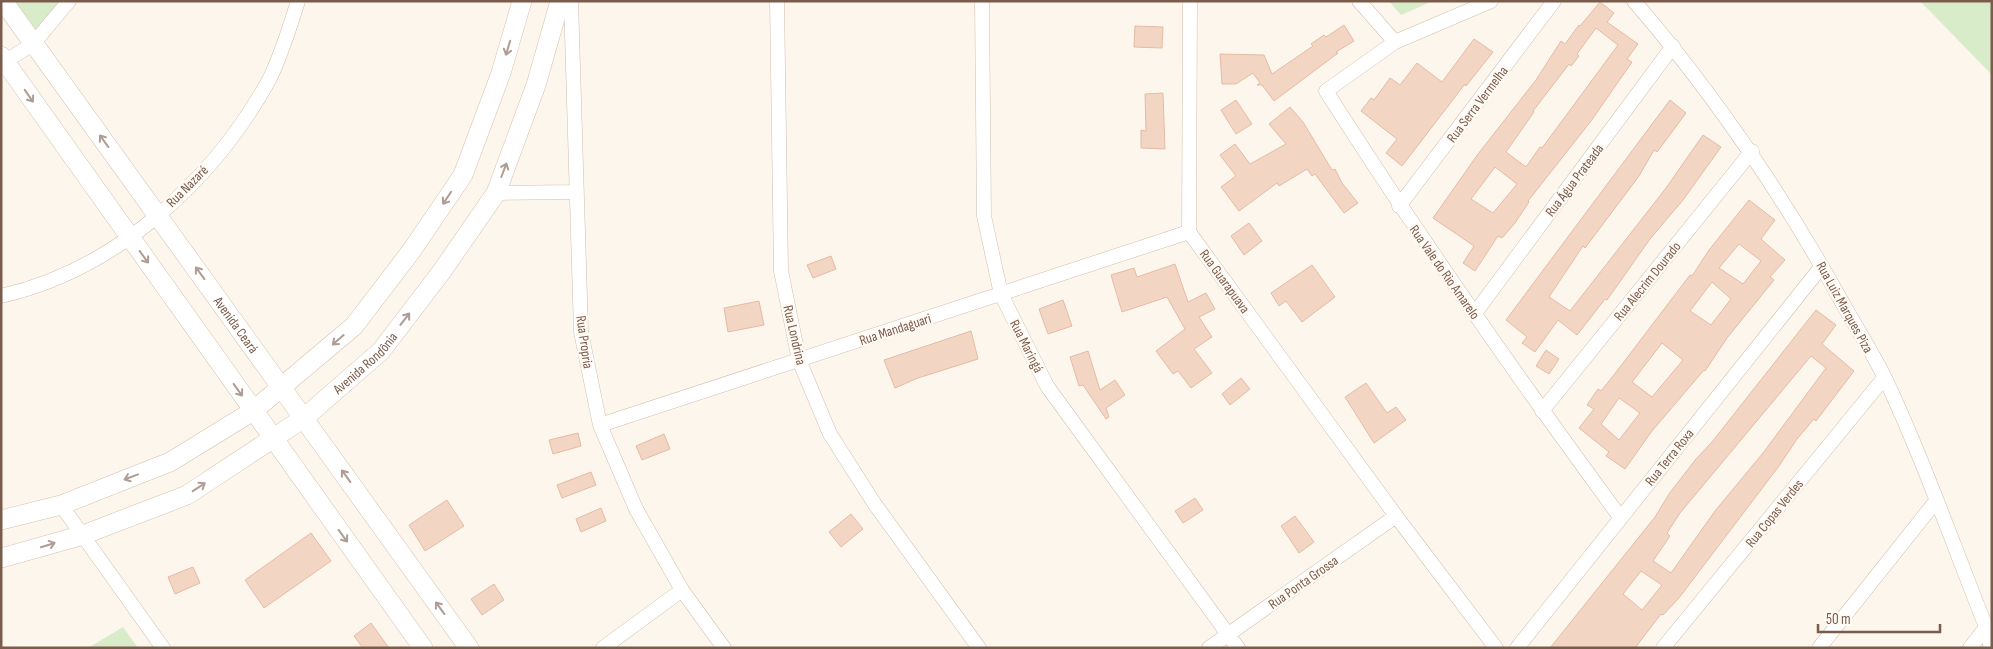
<svg xmlns="http://www.w3.org/2000/svg" width="1993" height="649" font-family="'Sofia Sans Condensed',sans-serif">
<style>
.green{fill:#d8ecc9}
.building{fill:#f3d5c3;stroke:#e6bba3;fill-rule:evenodd}
.lines{fill:none;stroke-linecap:round;stroke-linejoin:round}
.street-casing{stroke:#d1beb0;stroke-width:15}
.secondary-casing{stroke:#d6c0b0;stroke-width:20}
.street{stroke:#fff;stroke-width:14}
.secondary{stroke:#fff;stroke-width:19}
.oneway{stroke:#af9d94}
.labels{text-anchor:middle;stroke-width:4.5;stroke-linejoin:round;paint-order:stroke}
.street-label{font-size:14px;fill:#7a5c4d;stroke:#fffaf3}
</style>
<rect width="100%" height="100%" fill="#fdf6ec"/>
<path class="green" d="M 12,1 L 62,1 L 34,32 Z
M 1389,1 L 1433,1 L 1401,15 Z
M 1920,1 L 1992,1 L 1992,75 Z
M 123,627 L 138,648 L 88,648 Z"/>
<path class="building" d="M 1600,2 L 1614,13 L 1607,22 L 1638,44 L 1627,59 L 1632,62 L 1591,121 L 1528,201 L 1529,202 L 1515,223 L 1502,238 L 1498,236 L 1475,271 L 1463,263 L 1474,246 L 1433,218 L 1478,154 L 1536,80 L 1561,41 L 1565,44 L 1579,25 L 1580,26 ZM 1596,28 L 1618,45 L 1542,148 L 1540,147 L 1526,167 L 1506,152 L 1534,112 L 1533,111 L 1569,64 L 1571,66 L 1579,56 L 1577,54 ZM 1495,167 L 1517,184 L 1493,213 L 1471,199 Z
M 1344,25 L 1354,41 L 1336,52 L 1338,53 L 1274,101 L 1262,85 L 1257,85 L 1260,83 L 1253,73 L 1236,84 L 1222,84 L 1220,54 L 1264,55 L 1272,74 L 1313,46 L 1311,44 L 1324,35 L 1326,37 Z
M 1135,26 L 1163,27 L 1162,48 L 1134,47 Z
M 1474,39 L 1493,52 L 1466,86 L 1465,84 L 1402,166 L 1386,153 L 1397,139 L 1361,111 L 1371,98 L 1374,100 L 1390,78 L 1400,85 L 1417,63 L 1442,82 Z
M 1163,93 L 1165,149 L 1141,148 L 1141,130 L 1146,131 L 1145,94 Z
M 1236,100 L 1252,124 L 1236,134 L 1221,110 Z
M 1670,100 L 1686,113 L 1657,152 L 1654,150 L 1639,176 L 1585,248 L 1583,246 L 1549,297 L 1570,311 L 1666,188 L 1703,135 L 1721,147 L 1683,200 L 1650,239 L 1607,300 L 1605,299 L 1577,335 L 1558,320 L 1535,352 L 1522,343 L 1527,337 L 1506,320 Z
M 1290,107 L 1303,122 L 1332,170 L 1335,169 L 1342,183 L 1358,203 L 1344,213 L 1315,174 L 1312,176 L 1307,169 L 1279,186 L 1277,183 L 1239,211 L 1221,187 L 1236,176 L 1220,155 L 1235,144 L 1250,164 L 1286,144 L 1269,124 Z
M 1749,200 L 1775,220 L 1761,239 L 1785,260 L 1770,277 L 1774,280 L 1727,338 L 1705,371 L 1704,370 L 1652,431 L 1625,469 L 1606,456 L 1609,452 L 1579,428 L 1594,409 L 1587,405 L 1598,389 L 1601,391 L 1617,371 L 1690,275 L 1692,276 L 1709,250 ZM 1739,244 L 1761,261 L 1743,284 L 1719,268 ZM 1712,282 L 1731,299 L 1711,325 L 1690,311 ZM 1662,343 L 1683,360 L 1652,397 L 1632,382 ZM 1619,398 L 1640,413 L 1619,440 L 1601,424 Z
M 1249,223 L 1262,241 L 1244,255 L 1231,236 Z
M 831,256 L 836,269 L 813,278 L 807,265 Z
M 1175,264 L 1188,302 L 1206,293 L 1215,309 L 1199,317 L 1212,337 L 1194,349 L 1212,373 L 1191,388 L 1178,371 L 1173,374 L 1156,351 L 1185,329 L 1167,297 L 1122,312 L 1111,275 L 1134,268 L 1137,277 Z
M 1312,265 L 1335,297 L 1302,322 L 1286,301 L 1279,306 L 1271,293 Z
M 1063,300 L 1072,326 L 1048,334 L 1039,309 Z
M 759,301 L 764,325 L 728,332 L 724,308 Z
M 1816,310 L 1836,325 L 1822,344 L 1854,371 L 1816,421 L 1814,419 L 1797,439 L 1779,466 L 1679,598 L 1663,615 L 1661,614 L 1635,648 L 1550,648 L 1655,517 L 1669,494 L 1696,459 L 1712,442 ZM 1811,356 L 1826,368 L 1763,453 L 1715,511 L 1671,573 L 1653,561 L 1670,536 L 1667,533 L 1680,513 ZM 1641,571 L 1662,585 L 1642,610 L 1623,594 Z
M 971,331 L 978,359 L 918,378 L 895,388 L 884,360 Z
M 1546,350 L 1559,359 L 1549,374 L 1536,366 Z
M 1088,351 L 1100,390 L 1115,380 L 1125,395 L 1106,408 L 1109,417 L 1106,419 L 1083,385 L 1079,386 L 1070,357 Z
M 1241,378 L 1250,389 L 1230,405 L 1222,394 Z
M 1366,383 L 1387,413 L 1396,407 L 1406,420 L 1374,443 L 1345,397 Z
M 578,433 L 581,446 L 553,454 L 549,440 Z
M 664,434 L 670,449 L 642,460 L 636,446 Z
M 591,472 L 596,485 L 562,498 L 557,485 Z
M 1195,498 L 1203,510 L 1183,523 L 1175,511 Z
M 447,500 L 464,526 L 425,551 L 409,525 Z
M 601,508 L 606,521 L 581,532 L 576,519 Z
M 851,514 L 863,529 L 841,547 L 829,532 Z
M 1295,516 L 1314,542 L 1299,553 L 1281,526 Z
M 311,533 L 331,561 L 264,608 L 245,580 Z
M 193,567 L 200,583 L 175,594 L 168,577 Z
M 494,584 L 504,600 L 482,615 L 471,599 Z
M 371,623 L 389,648 L 363,648 L 354,636 Z"/>
<g class="lines">
<defs>
<path id="street" d="M 571,1 L 581,332 L 600,425 L 636,509 L 682,590 L 724,648
M 777,1 L 781,271 L 799,360 L 830,434 L 874,503 L 979,648
M 982,1 L 984,216 L 1001,294 L 1047,386 L 1238,648
M 1190,1 L 1189,232 L 1396,516 L 1496,648
M 1359,1 L 1395,42
M 1491,1 L 1395,42 L 1326,91 C 1419,237 1518,378 1620,517
M 1634,1 C 1715,95 1782,194 1842,302 C 1856,327 1872,352 1885,378 C 1923,459 1953,544 1986,627 L 1991,648
M 1,64 L 33,44 L 69,1
M 496,193 L 577,192
M 1399,206 L 1554,1
M 1,296 C 116,270 213,181 269,80 C 281,56 290,27 298,1
M 1475,313 L 1673,46
M 1542,411 L 1752,151
M 600,425 L 1189,232
M 61,505 L 163,648
M 603,648 L 682,590
M 1209,648 L 1396,516
M 1517,648 L 1822,266
M 1663,648 L 1884,378
M 1819,648 L 1936,501
M 1970,648 L 1986,627"/>
<g id="secondary">
<path id="s1" d="M 3,1 L 469,648"/>
<path d="M 1,56 L 423,648"/>
<path d="M 1,520 L 61,505 L 170,462 L 253,411 L 354,326 L 412,250 L 463,175 L 501,73 L 522,1"/>
<path id="s2" d="M 1,558 L 83,535 L 187,495 L 304,418 L 381,351 L 442,271 L 496,193 L 536,85 L 560,1"/>
</g>
</defs>
<use href="#street" class="street-casing"/>
<use href="#secondary" class="secondary-casing"/>
<use href="#street" class="street"/>
<use href="#secondary" class="secondary"/>
</g>
<defs><path id="oneway-shaft" d="M-6 0H5M1.5-3L5.5 0L1.5 3" fill="none" stroke-width="1.6" stroke-linecap="round" stroke-linejoin="round" transform="scale(1.25)"/></defs>
<g class="oneway">
<use href="#oneway-shaft" transform="translate(508 48) rotate(107)"/>
<use href="#oneway-shaft" transform="translate(29 96) rotate(55)"/>
<use href="#oneway-shaft" transform="translate(104 141) rotate(-126)"/>
<use href="#oneway-shaft" transform="translate(504 170) rotate(-69)"/>
<use href="#oneway-shaft" transform="translate(447 198) rotate(124)"/>
<use href="#oneway-shaft" transform="translate(144 257) rotate(54)"/>
<use href="#oneway-shaft" transform="translate(200 273) rotate(-126)"/>
<use href="#oneway-shaft" transform="translate(405 319) rotate(-52)"/>
<use href="#oneway-shaft" transform="translate(338 340) rotate(139)"/>
<use href="#oneway-shaft" transform="translate(238 390) rotate(54)"/>
<use href="#oneway-shaft" transform="translate(346 476) rotate(-126)"/>
<use href="#oneway-shaft" transform="translate(131 477) rotate(159)"/>
<use href="#oneway-shaft" transform="translate(199 487) rotate(-33)"/>
<use href="#oneway-shaft" transform="translate(343 536) rotate(54)"/>
<use href="#oneway-shaft" transform="translate(48 545) rotate(-17)"/>
<use href="#oneway-shaft" transform="translate(440 608) rotate(-126)"/>
</g>
<g class="labels">
<g class="street-label">
<text transform="translate(1477 104) rotate(-53)" y="5">Rua Serra Vermelha</text>
<text transform="translate(1574 180) rotate(-53)" y="5">Rua Água Prateada</text>
<text transform="translate(187 186) rotate(-45)" y="5">Rua Nazaré</text>
<text transform="translate(1445 272) rotate(55)" y="5">Rua Vale do Rio Amarelo</text>
<text transform="translate(1225 281) rotate(54)" y="5">Rua Guarapuava</text>
<text transform="translate(1647 281) rotate(-51)" y="5">Rua Alecrim Dourado</text>
<text transform="translate(1845 307) rotate(61)" y="5">Rua Luiz Marques Piza</text>
<text dy="5" stroke="none"><textPath href="#s1" startOffset="399">Avenida Ceará</textPath></text>
<text transform="translate(895 329) rotate(-18)" y="5">Rua Mandaguari</text>
<text transform="translate(795 335) rotate(77)" y="5">Rua Londrina</text>
<text transform="translate(585 342) rotate(82)" y="5">Rua Propria</text>
<text transform="translate(1027 346) rotate(63)" y="5">Rua Maringá</text>
<text dy="5" stroke="none"><textPath href="#s2" startOffset="419">Avenida Rondônia</textPath></text>
<text transform="translate(1669 457) rotate(-51)" y="5">Rua Terra Roxa</text>
<text transform="translate(1774 513) rotate(-51)" y="5">Rua Copas Verdes</text>
<text transform="translate(1303 582) rotate(-35)" y="5">Rua Ponta Grossa</text>
</g>
</g>
<rect width="1993" height="649" fill="none" stroke="#7a5c4d" stroke-width="5"/>
<path d="M1818 624v8h122v-8" fill="none" stroke="#7a5c4d" stroke-width="2.5"/>
<text x="1826" y="624" font-size="15" fill="#7a5c4d" stroke="#fffaf3" stroke-width="4" paint-order="stroke">50 m</text>
</svg>
